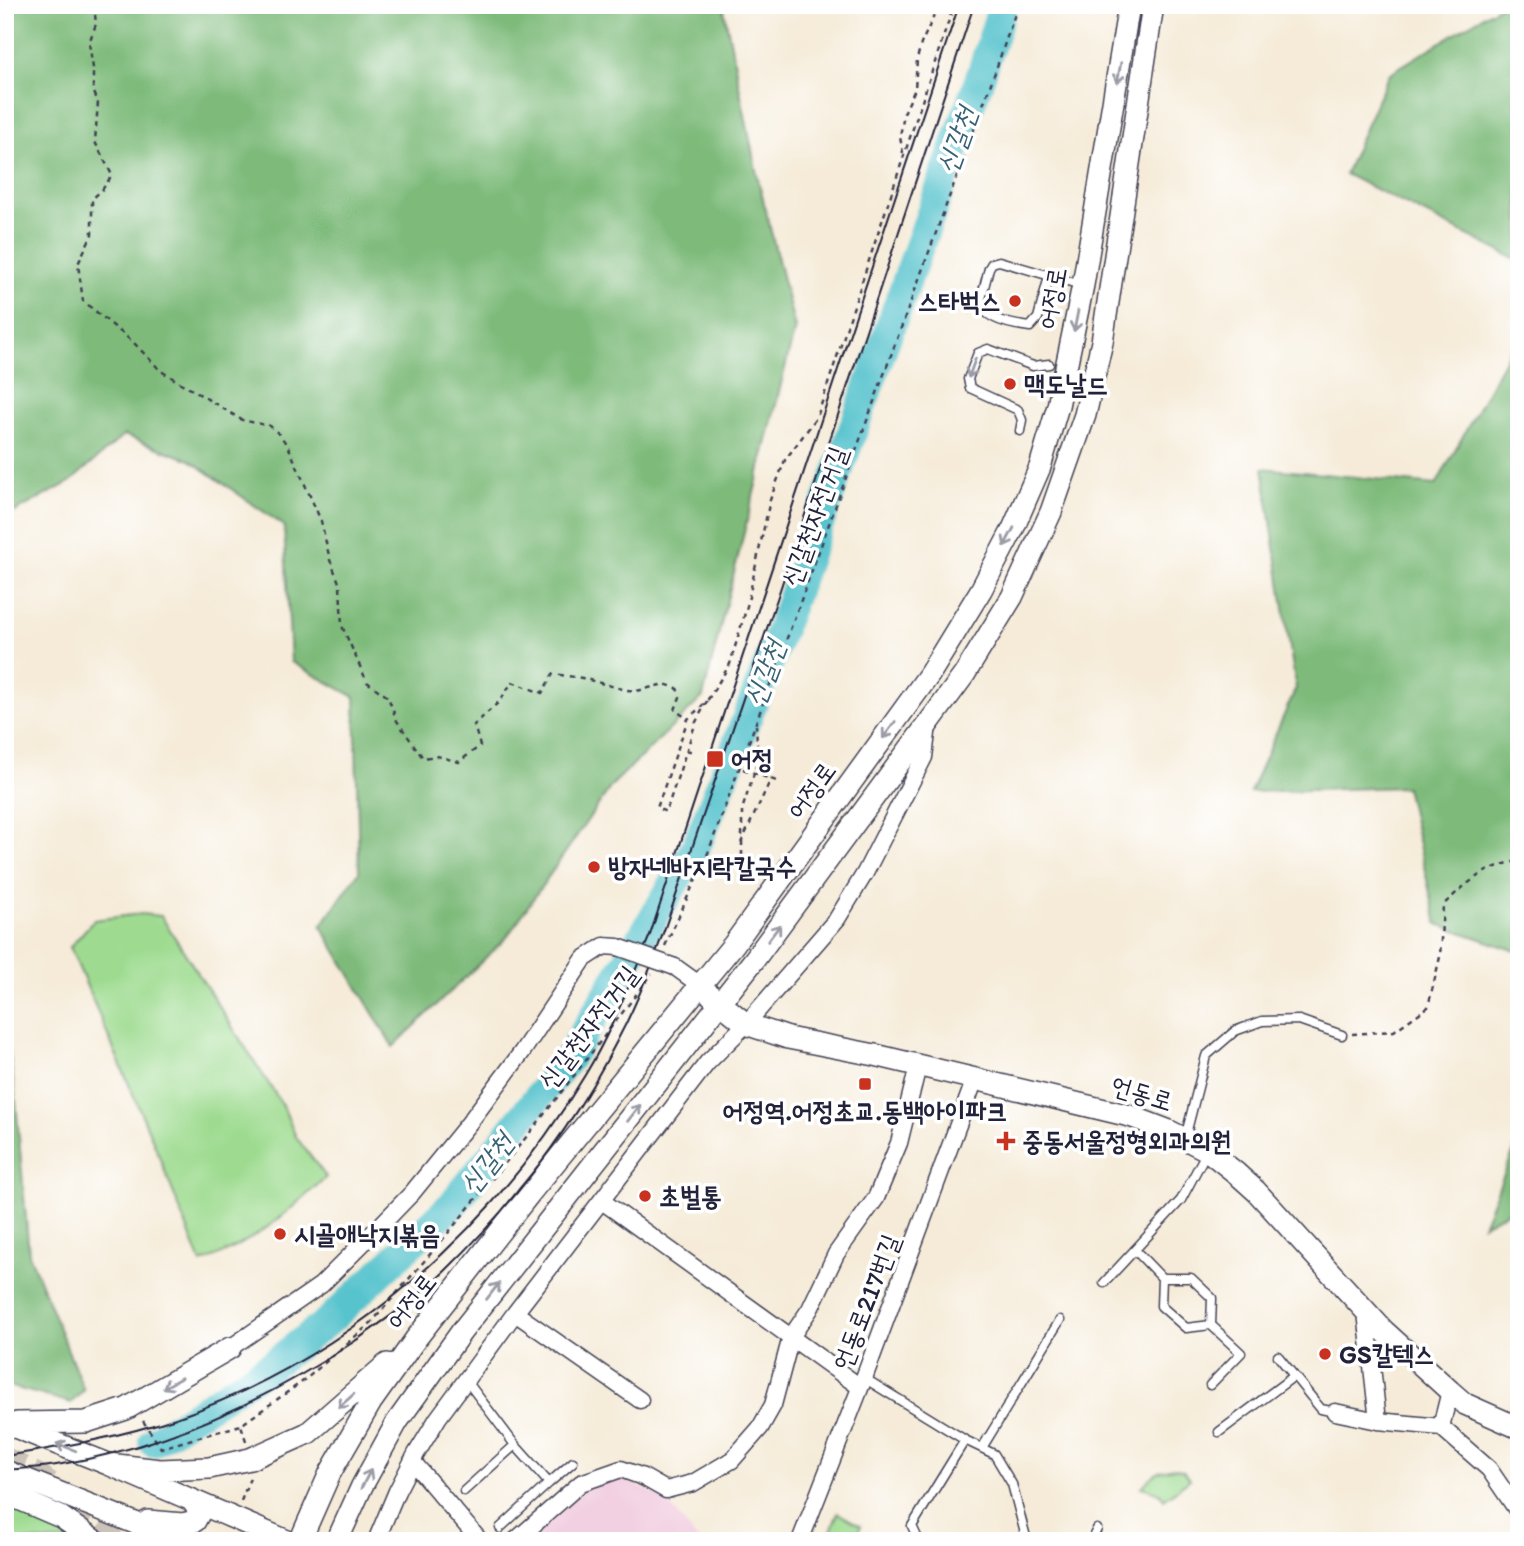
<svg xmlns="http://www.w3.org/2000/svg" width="1524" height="1546" font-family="Itim,'Poor Story',sans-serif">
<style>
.built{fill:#f2d0e2}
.green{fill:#9edb90;stroke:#607e66;stroke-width:2}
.forest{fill:#7ebb7a;stroke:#506e5a;stroke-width:2}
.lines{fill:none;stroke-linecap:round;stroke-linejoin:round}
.river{stroke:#56c3cd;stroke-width:30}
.secondary-tunnel{stroke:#cbc3b9;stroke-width:21;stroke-dasharray:21 10;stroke-linecap:butt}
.service-casing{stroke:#424053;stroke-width:11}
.minor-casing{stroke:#424053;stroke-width:19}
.secondary-casing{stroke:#424053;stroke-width:24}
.path{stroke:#424053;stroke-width:2.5;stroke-dasharray:5 5;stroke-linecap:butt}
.service{stroke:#fff;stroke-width:8}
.minor{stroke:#fff;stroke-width:16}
.secondary{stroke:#fff;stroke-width:21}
.tram{stroke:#22223b;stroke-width:2}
.minor-bridge-casing{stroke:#424053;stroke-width:19;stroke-linecap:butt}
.path-bridge{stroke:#424053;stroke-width:2.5;stroke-dasharray:5 5;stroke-linecap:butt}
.minor-bridge{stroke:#fff;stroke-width:16}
.oneway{stroke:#9c9ca7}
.poi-dot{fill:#c8321e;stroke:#fff;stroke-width:2.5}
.labels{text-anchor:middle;stroke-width:7;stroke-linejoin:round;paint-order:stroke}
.street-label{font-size:26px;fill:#22223b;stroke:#fff}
.poi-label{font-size:26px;font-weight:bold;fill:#22223b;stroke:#fff;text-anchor:start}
.water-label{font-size:28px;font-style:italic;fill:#376275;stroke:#fff}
</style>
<rect width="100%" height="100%" fill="#fff"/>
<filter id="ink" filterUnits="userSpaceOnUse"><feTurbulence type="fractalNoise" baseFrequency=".0143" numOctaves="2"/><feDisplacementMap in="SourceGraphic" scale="14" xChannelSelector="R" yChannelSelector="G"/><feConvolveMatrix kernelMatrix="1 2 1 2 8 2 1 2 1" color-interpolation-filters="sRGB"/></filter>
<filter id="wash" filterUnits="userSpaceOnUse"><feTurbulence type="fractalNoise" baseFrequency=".00686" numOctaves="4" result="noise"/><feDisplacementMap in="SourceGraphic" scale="28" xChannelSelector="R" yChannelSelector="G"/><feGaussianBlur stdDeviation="1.57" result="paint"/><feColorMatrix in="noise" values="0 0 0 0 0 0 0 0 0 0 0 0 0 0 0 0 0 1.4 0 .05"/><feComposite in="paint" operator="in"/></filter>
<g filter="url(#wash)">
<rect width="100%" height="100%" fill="#f5ebd8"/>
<path class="built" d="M 616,1477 L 664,1497 L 698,1541 L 529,1541 L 583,1490 Z"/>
<path class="green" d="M 140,914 L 161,916 L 283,1106 L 296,1137 L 326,1177 C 284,1216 255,1242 201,1263 L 151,1136 L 70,947 L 94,920 Z
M 1175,1468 L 1184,1471 L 1190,1479 L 1164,1499 L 1160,1493 L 1142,1487 C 1152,1475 1159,1470 1175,1468 Z
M 5,1500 L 40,1516 L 80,1541 L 5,1541 Z
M 838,1513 L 861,1526 L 854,1541 L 827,1541 Z"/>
<path class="forest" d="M 5,5 L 723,5 L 757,175 L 795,328 L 703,697 L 612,785 L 506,938 L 393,1047 L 321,926 L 359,872 L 355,697 L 291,662 L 284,526 L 190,460 L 124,435 L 70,482 L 5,517 Z
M 1501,5 L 1519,5 L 1519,261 L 1345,174 L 1389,74 Z
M 1519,334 L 1519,952 L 1437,924 L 1406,787 L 1250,792 L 1296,688 L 1263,468 L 1436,485 Z
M 5,1023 L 16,1102 L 29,1254 L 84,1390 L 71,1403 L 5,1385 Z
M 1519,1139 L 1519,1206 L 1483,1225 Z"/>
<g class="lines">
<path class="river" d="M 153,1442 L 273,1364 L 331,1319 L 454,1203 L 569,1058 L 696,847 L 771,657 L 981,75 L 1003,5"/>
</g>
</g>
<g filter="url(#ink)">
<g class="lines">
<path class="secondary-tunnel" d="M 5,1457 L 42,1476 L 53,1484
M 78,1503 L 122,1541"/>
<defs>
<path id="service" d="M 1049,276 L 1038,318 L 1030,327 C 1013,325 985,320 980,303 L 989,268 L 992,263 L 999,261 L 1081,285
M 1020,431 L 1022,420 L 1018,410 L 970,388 L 968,379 L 978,353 L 988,349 L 1033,366 L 1049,364
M 1185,1138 L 1206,1056 L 1235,1031 L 1262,1021 L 1299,1020 L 1342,1035
M 1135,1250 L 1162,1278 L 1161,1306 L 1186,1328 L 1211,1325 L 1241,1353 L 1210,1385
M 1162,1278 L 1191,1278 L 1212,1298 L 1211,1325
M 1104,1283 L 1181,1200 L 1206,1153
M 1278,1356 L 1321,1409 L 1335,1412
M 864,1378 L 965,1440 L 994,1454 L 1012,1484 L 1027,1541
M 466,1380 L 515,1445 L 549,1483 L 500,1528
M 1219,1432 L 1294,1376
M 982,1448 L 1060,1320
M 549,1483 L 573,1462
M 464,1491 L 515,1445
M 919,1541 L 912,1526 L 965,1440
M 1091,1541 L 1097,1529"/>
<path id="minor" d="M 675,967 L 700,985
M 602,1201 L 860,1387
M 1366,1312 L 1378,1421
M 515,1313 L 640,1400
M 230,1348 L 321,1285 L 383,1223 L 412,1193 L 469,1123 L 522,1052 L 584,959 L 604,946 L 618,947
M 1450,1391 L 1441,1427 L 1489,1469 L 1519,1513
M 1335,1412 L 1378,1421 L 1441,1427
M 412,1461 L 480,1541
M 376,1541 L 397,1491 L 416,1454 L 438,1418 L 515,1313 L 707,1063 L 746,1024 L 837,919 L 865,873 L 924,757 L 928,725
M 515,1541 L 581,1483 L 621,1469 L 643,1477 L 666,1490 L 693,1483 L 732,1460 L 760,1428 L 773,1405 L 791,1337 L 810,1309 L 836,1254 L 876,1198 L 899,1143 L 918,1066
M 800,1541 L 864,1378 L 975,1079"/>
<path id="secondary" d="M 711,995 L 746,1024 L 788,1038 L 875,1055 L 1130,1116 L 1167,1130 L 1207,1150 L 1236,1173 L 1256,1191 L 1384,1331 L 1450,1391 L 1465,1404 L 1519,1428
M 5,1423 L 108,1464 L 287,1541
M 17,1423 L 86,1422 L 126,1409 L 230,1348
M 108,1464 L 160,1470 L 209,1468 L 250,1459 L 308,1433 L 387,1364
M 5,1471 L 180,1541
M 5,1493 L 61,1517 L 95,1541
M 148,1521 L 183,1524 L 195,1521 L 200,1512 L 191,1499
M 300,1541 L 330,1473 L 371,1402 L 415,1340 L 530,1193 L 734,944 L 929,675 L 981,590 L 1013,529 L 1040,467 L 1058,406 L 1083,285 L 1129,5
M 337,1541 L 362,1486 L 397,1422 L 462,1331 L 754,960 L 964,675 L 1012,597 L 1051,512 L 1085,415 L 1102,342 L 1153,5"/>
</defs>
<use href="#service" class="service-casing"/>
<use href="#minor" class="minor-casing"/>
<use href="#secondary" class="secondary-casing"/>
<path class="path" d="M 94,5 L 96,24 L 89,43 L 93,68 L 93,90 L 98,102 L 95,142 L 112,175 L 102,190 L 92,199 L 92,234 L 78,264 L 83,301 L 134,343 L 161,371 L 242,420 L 270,426 L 280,435 L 289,448 L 321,521 L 330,560 L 340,585 L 342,626 L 367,682 L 388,697 L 397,721 L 423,758 L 437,756 L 459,762 L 480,746 L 474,725 L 500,701 L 512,682 L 542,693 L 553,674 L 582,678 L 626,690 L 637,691 L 664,684 L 677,688 L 680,697 L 675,710 L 688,719
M 903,153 L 900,137 L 904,113 L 915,89 L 917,59 L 921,44 L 939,5
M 707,701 L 696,722 L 666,812 L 657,808 L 688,719 L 707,701 L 730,664 L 747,606 L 770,500 L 785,460 L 817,417 L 954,5
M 686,750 L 694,752
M 741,843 L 771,779
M 742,876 L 742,810 L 758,761 L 756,725
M 665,946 L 708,853 L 994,75 L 1018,5
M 1352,1034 L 1394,1031 L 1428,1007 L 1440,957 L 1443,905 C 1467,883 1485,866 1519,861
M 143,1421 L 161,1448 L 241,1425
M 246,1441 L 241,1425 L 306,1379 L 372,1322 L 444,1238 L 536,1125 L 652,974
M 241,1501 L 250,1478"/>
<use href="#service" class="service"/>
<use href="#minor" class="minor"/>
<use href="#secondary" class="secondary"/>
<path class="tram" d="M 5,1456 C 63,1447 120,1437 176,1418 C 348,1359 493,1230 585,1075 C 612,1031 630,982 650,935 L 959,5
M 5,1470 C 24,1468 43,1468 62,1464 C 167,1446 267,1400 355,1341 C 385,1320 417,1298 444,1272 C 514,1204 574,1125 618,1039 C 649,981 669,916 690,854 C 720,768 749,682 778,596 C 843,399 909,202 974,5"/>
<defs>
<path id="minor-bridge" d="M 618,947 L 675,967"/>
</defs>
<use href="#minor-bridge" class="minor-bridge-casing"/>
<path class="path-bridge" d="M 743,769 L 779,782"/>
<use href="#minor-bridge" class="minor-bridge"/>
</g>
<defs><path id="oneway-shaft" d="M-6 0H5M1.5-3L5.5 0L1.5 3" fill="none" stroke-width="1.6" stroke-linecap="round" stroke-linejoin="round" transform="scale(1.75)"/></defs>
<g class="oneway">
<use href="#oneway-shaft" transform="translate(1119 73) rotate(100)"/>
<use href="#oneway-shaft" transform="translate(1076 321) rotate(101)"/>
<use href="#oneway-shaft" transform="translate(972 368) rotate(110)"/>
<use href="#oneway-shaft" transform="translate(1009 537) rotate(118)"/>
<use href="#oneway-shaft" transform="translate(889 730) rotate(126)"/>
<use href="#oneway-shaft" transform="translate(774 933) rotate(-53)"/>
<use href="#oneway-shaft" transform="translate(634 1113) rotate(-52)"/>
<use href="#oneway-shaft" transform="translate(493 1291) rotate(-52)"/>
<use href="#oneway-shaft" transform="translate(172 1383) rotate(150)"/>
<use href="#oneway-shaft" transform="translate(346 1401) rotate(139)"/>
<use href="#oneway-shaft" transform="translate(66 1447) rotate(-159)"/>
<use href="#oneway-shaft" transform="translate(366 1479) rotate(-62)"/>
</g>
</g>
<g class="poi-dot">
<circle cx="1015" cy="301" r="7"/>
<circle cx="1010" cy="384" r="7"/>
<rect x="706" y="750" width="18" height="18" rx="3.5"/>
<circle cx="594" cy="867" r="7"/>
<rect x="858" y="1077" width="14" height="14" rx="3.5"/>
<path d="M1002.5 1130.5h7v7h7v7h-7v7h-7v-7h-7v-7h7z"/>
<circle cx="645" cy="1196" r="7"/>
<circle cx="280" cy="1234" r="7"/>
<circle cx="1325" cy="1354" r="7"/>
</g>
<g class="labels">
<g class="street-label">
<text transform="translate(1052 298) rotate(-80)" y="9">어정로</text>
<text transform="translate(814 516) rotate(-70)" y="9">신갈천자전거길</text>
<text transform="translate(811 790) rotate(-54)" y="9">어정로</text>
<text transform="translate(588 1027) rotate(-53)" y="9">신갈천자전거길</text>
<text transform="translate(1142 1093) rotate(17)" y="9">언동로</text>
<text transform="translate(411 1301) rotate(-52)" y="9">어정로</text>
<text transform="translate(866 1302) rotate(-69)" y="9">언동로217번길</text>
</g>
<g class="poi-label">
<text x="1001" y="310" text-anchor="end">스타벅스</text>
<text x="1024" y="393">맥도날드</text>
<text x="731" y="768">어정</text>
<text x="608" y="876">방자네바지락칼국수</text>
<text x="865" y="1120" text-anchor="middle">어정역.어정초교.동백아이파크</text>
<text x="1022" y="1150">중동서울정형외과의원</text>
<text x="659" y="1205">초벌통</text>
<text x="294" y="1243">시골애낙지볶음</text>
<text x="1339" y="1363">GS칼텍스</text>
</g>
<g class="water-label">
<text transform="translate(956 140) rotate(-70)" y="10">신갈천</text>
<text transform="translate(764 673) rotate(-69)" y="10">신갈천</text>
<text transform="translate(486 1163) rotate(-52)" y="10">신갈천</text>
</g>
</g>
<rect width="1524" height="1546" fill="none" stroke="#fff" stroke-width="28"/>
</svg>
